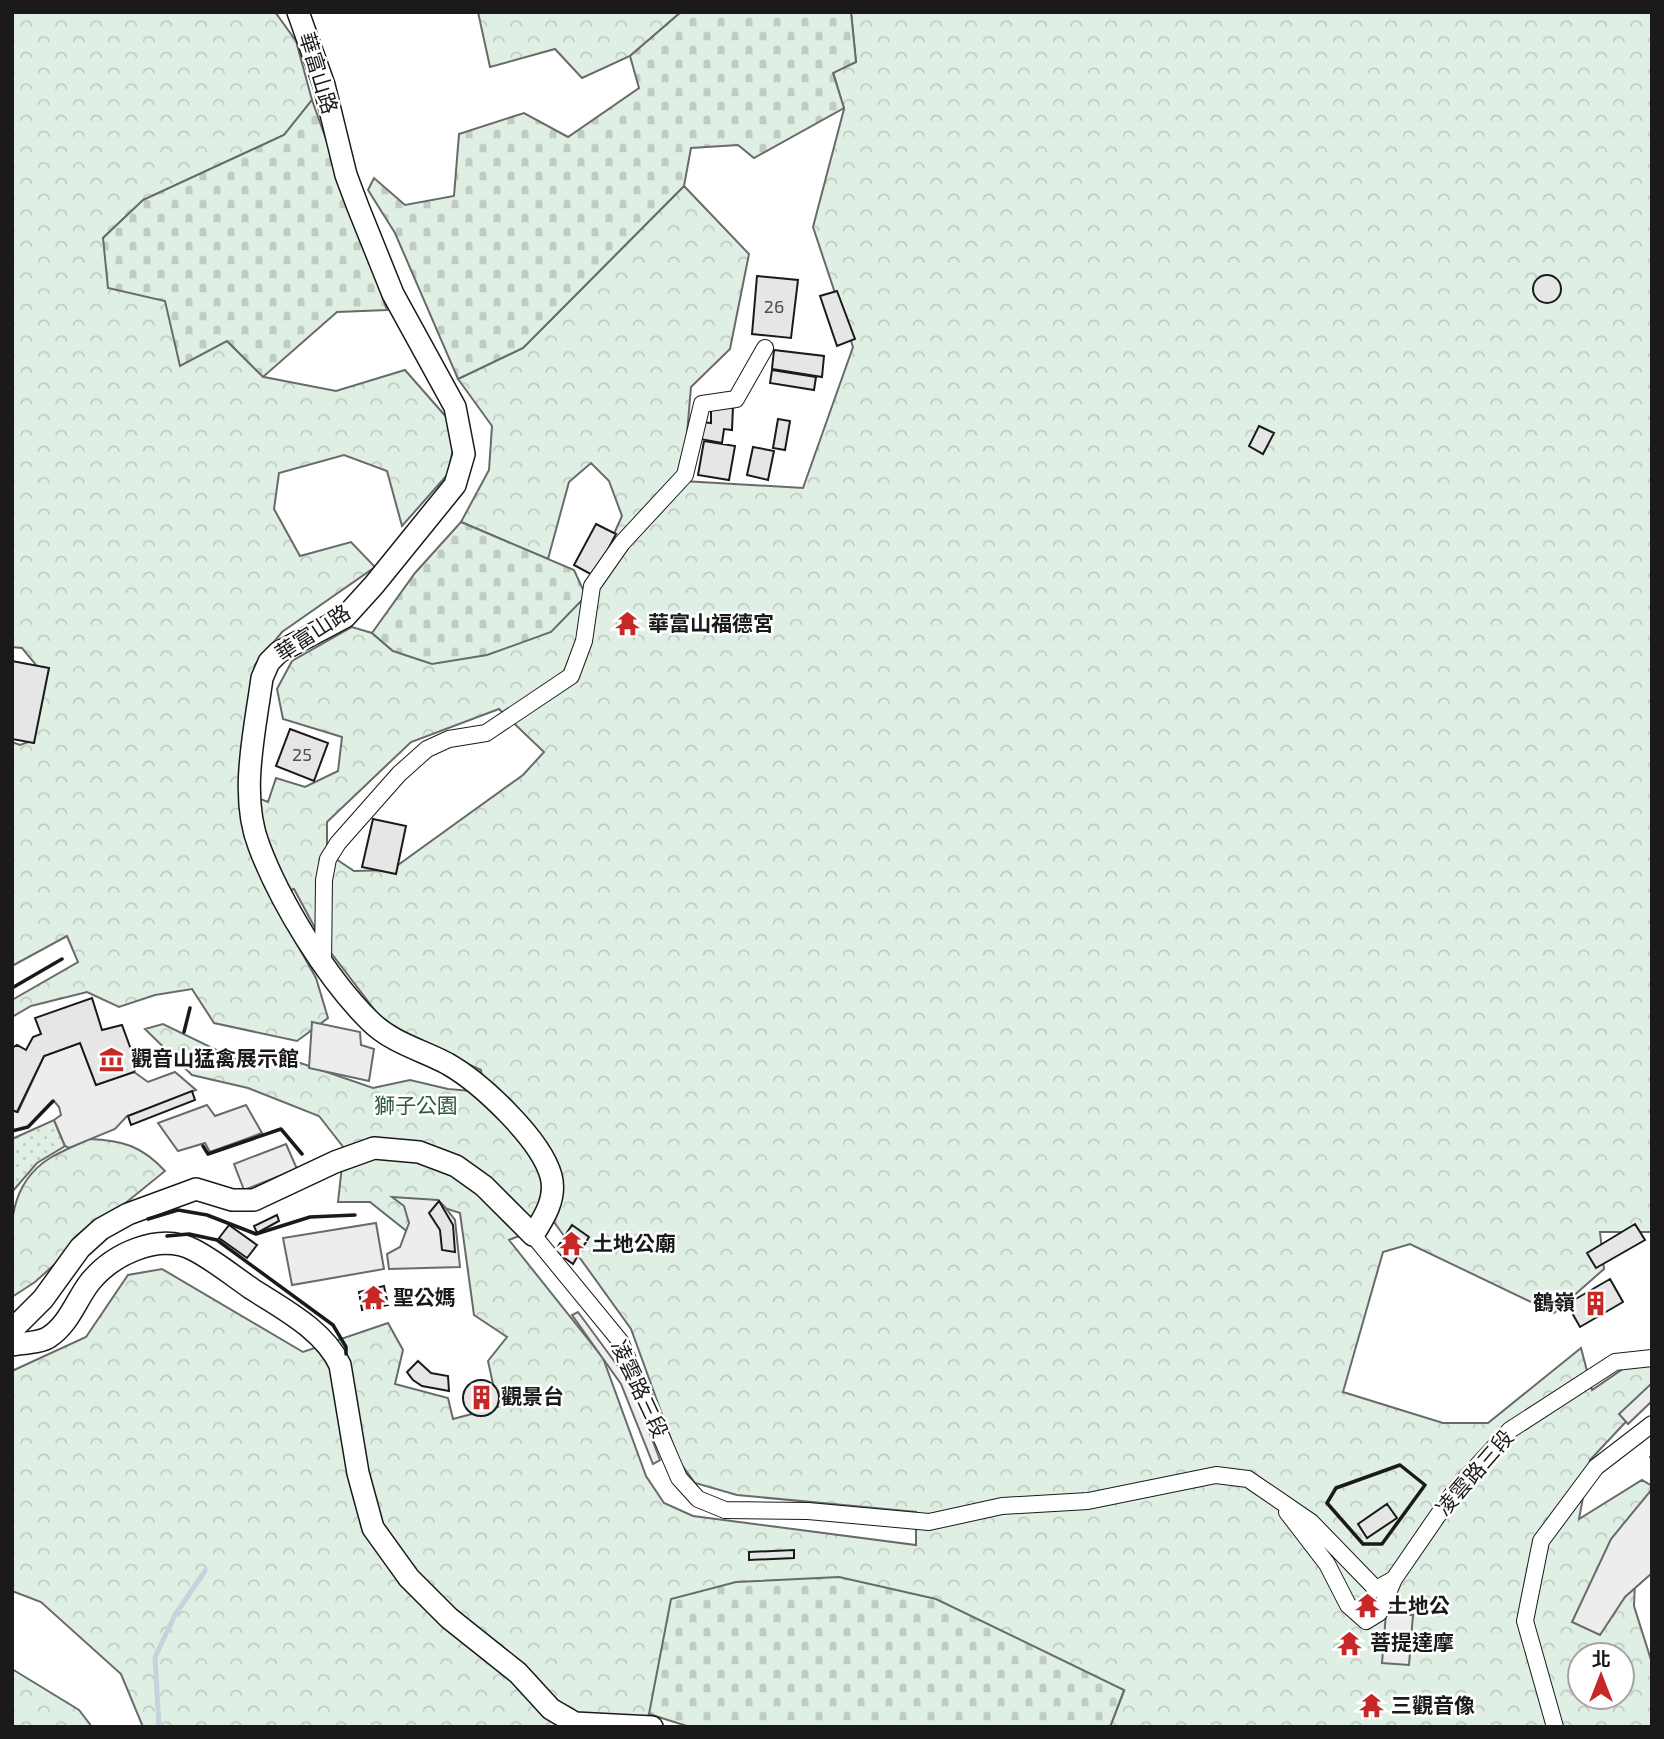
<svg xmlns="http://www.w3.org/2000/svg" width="1664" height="1739" font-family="'Exo 2','Noto Sans TC',sans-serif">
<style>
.grass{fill:url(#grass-dots);stroke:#6a6a6a;stroke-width:2}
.forest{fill:url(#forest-crowns);stroke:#6a6a6a;stroke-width:2;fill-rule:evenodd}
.cemetery{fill:url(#cemetery-stones);stroke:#6a6a6a;stroke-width:2}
.parking{fill:#ededed;stroke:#6a6a6a;stroke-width:2}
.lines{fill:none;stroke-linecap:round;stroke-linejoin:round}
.stream{stroke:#c6d2dc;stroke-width:5}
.building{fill:#e6e6e6;stroke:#1a1a1a;stroke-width:2}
.street-casing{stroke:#1a1a1a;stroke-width:18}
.secondary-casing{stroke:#1a1a1a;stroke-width:24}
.street{stroke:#fff;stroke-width:16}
.secondary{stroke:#fff;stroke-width:21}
.wall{stroke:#1a1a1a;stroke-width:3.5}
.labels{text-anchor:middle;stroke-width:5;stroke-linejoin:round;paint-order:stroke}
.number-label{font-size:18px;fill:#4d4d4d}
.street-label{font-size:21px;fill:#1a1a1a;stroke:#fff}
.poi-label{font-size:21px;font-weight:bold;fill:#1a1a1a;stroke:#fff;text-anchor:start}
.park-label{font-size:21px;fill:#2b5a34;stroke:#fff}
</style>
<defs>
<pattern id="grass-dots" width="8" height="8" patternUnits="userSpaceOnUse" patternTransform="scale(1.75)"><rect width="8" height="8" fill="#e0efe3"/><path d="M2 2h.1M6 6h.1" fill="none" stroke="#c0ccc2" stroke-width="1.8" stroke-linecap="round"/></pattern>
<pattern id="forest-crowns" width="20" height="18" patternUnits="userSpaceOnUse" patternTransform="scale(1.75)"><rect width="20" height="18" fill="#e0efe3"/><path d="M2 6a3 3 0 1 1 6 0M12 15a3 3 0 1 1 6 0" fill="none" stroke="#c0ccc2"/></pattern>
<pattern id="cemetery-stones" width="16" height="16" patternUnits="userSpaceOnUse" patternTransform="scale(1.75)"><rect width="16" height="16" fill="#e0efe3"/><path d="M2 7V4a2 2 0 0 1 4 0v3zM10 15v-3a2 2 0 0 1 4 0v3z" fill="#c0ccc2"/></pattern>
</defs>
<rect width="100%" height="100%" fill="#fff"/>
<path class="grass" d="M 54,1120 L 65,1146 L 37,1163 L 12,1192 L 12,1139 Z"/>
<path class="forest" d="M 12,12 L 275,12 L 296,41 L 312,100 L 284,135 L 143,200 L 103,238 L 165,301 L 227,341 L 264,377 L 336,391 L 405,370 L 448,419 L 453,448 L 448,474 L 402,526 L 387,471 L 344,455 L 279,473 L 274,509 L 300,556 L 351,542 L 375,567 L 282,632 L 255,665 L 245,793 L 268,802 L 276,778 L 305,787 L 338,771 L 342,737 L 283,719 L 277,689 L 292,661 L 352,627 L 372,633 L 393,651 L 586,596 L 622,516 L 609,481 L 591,463 L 569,482 L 548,559 L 461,522 L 489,470 L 492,426 L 458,379 L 523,348 L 684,186 L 749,254 L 730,349 L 691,387 L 683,481 L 803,488 L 853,347 L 813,227 L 844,109 L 833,72 L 856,62 L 851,12 L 1652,12 L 1652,1232 L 1600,1232 L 1604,1269 L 1554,1313 L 1410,1244 L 1383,1252 L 1343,1392 L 1443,1423 L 1488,1423 L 1581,1348 L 1592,1390 L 1652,1349 L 1652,1394 L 1590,1460 L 1579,1519 L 1642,1480 L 1652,1486 L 1652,1519 L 1637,1531 L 1634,1606 L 1652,1663 L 1652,1727 L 1110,1727 L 1124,1691 L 649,1714 L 639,1727 L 143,1727 L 121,1674 L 41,1602 L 12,1591 L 12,1371 L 86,1337 L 128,1275 L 162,1269 L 303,1352 L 388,1323 L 403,1350 L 395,1384 L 448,1398 L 453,1419 L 498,1407 L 488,1361 L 507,1337 L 474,1315 L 460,1213 L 445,1208 L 409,1233 L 370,1202 L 338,1202 L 344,1148 L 319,1116 L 248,1088 L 192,1075 L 145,1029 L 163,1024 L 235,1059 L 283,1057 L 373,1088 L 410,1080 L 448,1089 L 483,1092 L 481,1070 L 419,1042 L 380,1017 L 322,941 L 294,889 L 270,896 L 316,978 L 328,1018 L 297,1041 L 214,1023 L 192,989 L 155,995 L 119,1007 L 87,992 L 31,1006 L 12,1017 L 12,1000 L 78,962 L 67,936 L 12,966 L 12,742 L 20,745 L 34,740 L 37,666 L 22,648 L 12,647 ZM 499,709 L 544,752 L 523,775 L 391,870 L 354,871 L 327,853 L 327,822 L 411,742 ZM 554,1222 L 631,1329 L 679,1461 L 695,1483 L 737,1495 L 916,1512 L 916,1545 L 693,1516 L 664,1503 L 646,1476 L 603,1358 L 509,1240 ZM 1580,1655 L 1622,1655 L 1622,1697 L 1580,1697 Z
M 478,12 L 681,12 L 630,56 L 582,78 L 555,49 L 490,67 Z
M 89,1139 C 122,1140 142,1146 165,1171 L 96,1227 L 35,1282 L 12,1297 C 12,1247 0,1189 50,1158 C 62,1151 76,1145 89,1139 Z
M 12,1669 L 79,1710 L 92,1727 L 12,1727 Z"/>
<path class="cemetery" d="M 681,12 L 851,12 L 856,62 L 833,73 L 844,108 L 754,158 L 738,145 L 691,148 L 684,186 L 523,348 L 458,379 L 395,233 L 368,190 L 374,178 L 405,205 L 454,196 L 459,134 L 524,113 L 568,137 L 639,88 L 630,56 Z
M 312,100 L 387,310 L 337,312 L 263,377 L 227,341 L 180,366 L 165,301 L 108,288 L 103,238 L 143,200 L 284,135 Z
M 461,522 L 574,570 L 586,596 L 551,632 L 487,655 L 432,664 L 393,651 L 372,633 L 415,573 Z
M 839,1577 L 936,1599 L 1124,1690 L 1110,1727 L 690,1727 L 649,1714 L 671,1599 L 736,1582 Z"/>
<path class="parking" d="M 312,1022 L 360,1032 L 361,1045 L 374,1049 L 369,1081 L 309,1068 Z
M 80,1043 L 96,1085 L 134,1072 L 148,1082 L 175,1072 L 196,1090 L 127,1116 L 115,1129 L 69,1148 L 65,1146 L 54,1120 L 61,1115 L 59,1107 L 54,1101 L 28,1127 L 12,1131 L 12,1110 L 18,1112 L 44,1056 Z
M 207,1105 L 215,1116 L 246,1105 L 262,1133 L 210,1152 L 205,1143 L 178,1151 L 158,1123 Z
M 286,1144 L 297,1169 L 244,1190 L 234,1164 Z
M 392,1197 L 438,1200 L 444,1206 L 455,1220 L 460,1267 L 389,1269 L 387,1254 L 400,1247 L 409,1223 L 404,1206 Z
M 376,1223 L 384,1269 L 292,1285 L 283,1238 Z
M 578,1312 L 631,1384 L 660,1460 L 653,1464 L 621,1384 L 572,1315 Z
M 1652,1383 L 1652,1401 L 1628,1424 L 1619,1414 Z
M 1652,1489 L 1652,1573 L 1625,1597 L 1600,1635 L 1572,1622 L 1611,1539 Z
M 1386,1613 L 1413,1615 L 1409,1665 L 1382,1663 Z"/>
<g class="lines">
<path class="stream" d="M 159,1727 L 155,1657 L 175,1615 L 205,1571"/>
</g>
<path class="building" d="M1533 289a14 14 0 1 1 28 0a14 14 0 1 1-28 0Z
M 757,276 L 798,280 L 791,338 L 752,334 Z
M 837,291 L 855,339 L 837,346 L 820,296 Z
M 774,350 L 824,356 L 822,377 L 772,369 Z
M 772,370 L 816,377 L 814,390 L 770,383 Z
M 711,405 L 733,406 L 732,430 L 724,429 L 722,443 L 700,439 L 703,422 L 711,423 Z
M 778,419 L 790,421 L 785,450 L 773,448 Z
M 1259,426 L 1274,433 L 1263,454 L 1249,446 Z
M 704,441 L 735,446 L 729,480 L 698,475 Z
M 753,447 L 774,451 L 768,480 L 747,475 Z
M 596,524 L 616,534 L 594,576 L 574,565 Z
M 12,661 L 49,668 L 34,743 L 12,739 Z
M 290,729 L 328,743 L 314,781 L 276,766 Z
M 373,819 L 406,826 L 396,874 L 362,867 Z
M 92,998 L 102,1030 L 122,1025 L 137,1066 L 134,1072 L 96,1085 L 80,1043 L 44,1056 L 17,1112 L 12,1110 L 12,1048 L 17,1045 L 26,1050 L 33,1037 L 41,1034 L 35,1018 Z
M 192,1091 L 195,1100 L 131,1125 L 128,1116 Z
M 439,1201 L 453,1225 L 455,1252 L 442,1250 L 440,1230 L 429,1213 Z
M 277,1215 L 279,1221 L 257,1233 L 254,1226 Z
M 1635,1224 L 1645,1240 L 1596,1268 L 1587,1253 Z
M 229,1225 L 257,1245 L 247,1258 L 219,1238 Z
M 572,1225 L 589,1237 L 573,1264 L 555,1251 Z
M 1610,1279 L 1623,1302 L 1580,1327 L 1567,1304 Z
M 384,1286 L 388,1305 L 362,1310 L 359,1292 Z
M 418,1361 L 431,1373 L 448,1376 L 449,1391 L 422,1386 L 413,1380 L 407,1372 Z
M463 1398a18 18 0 1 1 36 0a18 18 0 1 1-36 0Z
M 1387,1504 L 1397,1518 L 1367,1538 L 1358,1524 Z
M 794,1550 L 794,1558 L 749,1560 L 749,1552 Z"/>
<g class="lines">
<defs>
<path id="street" d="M 323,964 L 324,880 L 328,859 L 338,843 L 399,774 L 427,749 L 449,739 L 486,733 L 571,676 L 584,641 L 592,586 L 622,543 L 685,475 L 702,404 L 736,399 L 765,348
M 533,1235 L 620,1341 L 679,1478 L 698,1499 L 725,1510 L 808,1511 L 929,1522 L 1002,1506 L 1088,1501 L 1216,1475 L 1248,1479 L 1311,1522 L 1376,1589 L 1394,1579
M 1287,1512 L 1327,1564 L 1348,1605 L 1366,1621 L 1379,1613 L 1394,1579 L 1456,1489 L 1510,1430 L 1615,1362 L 1652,1358
M 1555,1727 L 1525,1621 L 1541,1541 L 1596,1467 L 1652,1424"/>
<path id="secondary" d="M 12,1330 L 43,1299 L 80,1248 L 101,1229 L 128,1214 L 196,1189 L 232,1200 L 254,1200 L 335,1162 L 374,1148 L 419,1152 L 456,1166 L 484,1186 L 533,1235 C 544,1218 557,1198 551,1176 C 541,1139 481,1083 448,1064 C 422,1050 392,1043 370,1021 C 327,979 280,902 259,846 C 239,795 255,731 262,678 L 269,662 L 279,652 L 345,617 L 374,585 L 455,485 L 464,454 L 455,407 L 393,294 L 358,207 L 346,175 L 324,85 L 298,12
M 12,1345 C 23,1343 40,1343 49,1337 C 69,1324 76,1300 90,1282 C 113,1254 159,1232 194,1250 C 215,1261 233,1276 252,1289 C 283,1309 324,1330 340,1365 L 358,1473 L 373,1528 L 409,1578 L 449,1618 L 518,1673 L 551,1709 L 575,1723 L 652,1727"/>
</defs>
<use href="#street" class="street-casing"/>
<use href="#secondary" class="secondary-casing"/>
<use href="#street" class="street"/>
<use href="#secondary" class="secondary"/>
<path class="wall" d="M 12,988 L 62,959
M 184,1032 L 190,1008
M 12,1131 L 28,1127 L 53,1101
M 203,1146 L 208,1154 L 281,1129 L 302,1154
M 148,1219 L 178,1210 L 207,1215 L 256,1234 L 310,1217 L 355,1215
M 167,1236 L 189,1234 L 217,1240 L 333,1325 L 346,1347 L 346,1354
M 1651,1457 L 1652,1457
M 1400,1465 L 1425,1485 L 1382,1544 L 1363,1544 L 1327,1503 L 1336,1488 Z"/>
</g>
<defs>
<symbol id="temple-bare" viewBox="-9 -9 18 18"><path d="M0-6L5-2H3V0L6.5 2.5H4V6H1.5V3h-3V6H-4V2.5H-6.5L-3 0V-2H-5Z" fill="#c62828" stroke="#fff" stroke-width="2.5" paint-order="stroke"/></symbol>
<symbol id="museum-bare" viewBox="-9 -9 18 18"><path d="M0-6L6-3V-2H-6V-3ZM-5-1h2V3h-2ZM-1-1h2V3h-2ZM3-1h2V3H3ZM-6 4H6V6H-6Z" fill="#c62828" stroke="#fff" stroke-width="2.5" paint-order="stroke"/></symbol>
<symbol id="building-bare" viewBox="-9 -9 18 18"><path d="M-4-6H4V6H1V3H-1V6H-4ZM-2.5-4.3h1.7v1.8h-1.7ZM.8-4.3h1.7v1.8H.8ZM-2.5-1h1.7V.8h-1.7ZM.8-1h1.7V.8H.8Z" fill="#c62828" stroke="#fff" stroke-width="2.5" paint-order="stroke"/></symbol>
</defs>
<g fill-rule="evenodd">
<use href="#temple-bare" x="610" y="606" width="35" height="35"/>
<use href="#museum-bare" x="94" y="1042" width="35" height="35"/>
<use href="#temple-bare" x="554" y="1226" width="35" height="35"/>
<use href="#temple-bare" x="356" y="1280" width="35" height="35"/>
<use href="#building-bare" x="1578" y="1286" width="35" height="35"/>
<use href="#building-bare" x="464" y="1380" width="35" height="35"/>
<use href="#temple-bare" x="1350" y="1588" width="35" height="35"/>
<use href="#temple-bare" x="1332" y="1626" width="35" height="35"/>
<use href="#temple-bare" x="1354" y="1688" width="35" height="35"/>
</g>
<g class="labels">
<g class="number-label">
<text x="774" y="313">26</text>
<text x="302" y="761">25</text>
</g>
<g class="street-label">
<text transform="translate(318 73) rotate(73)" y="7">華富山路</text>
<text transform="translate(313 633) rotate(-33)" y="7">華富山路</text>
<text transform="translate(639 1389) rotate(65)" y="7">凌雲路三段</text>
<text transform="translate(1475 1473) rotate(-49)" y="7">凌雲路三段</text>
</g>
<g class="poi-label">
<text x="648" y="631">華富山福德宮</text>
<text x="131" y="1066">觀音山猛禽展示館</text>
<text x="592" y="1251">土地公廟</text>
<text x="393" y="1305">聖公媽</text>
<text x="1575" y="1310" text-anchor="end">鶴嶺</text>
<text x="501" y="1404">觀景台</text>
<text x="1387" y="1613">土地公</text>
<text x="1370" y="1650">菩提達摩</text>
<text x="1391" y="1713">三觀音像</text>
</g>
<g class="park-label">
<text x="416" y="1113">獅子公園</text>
</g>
</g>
<rect width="1664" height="1739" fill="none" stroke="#1a1a1a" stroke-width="28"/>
<g transform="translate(1601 1676)"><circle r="33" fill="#ffffff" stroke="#a3a3a3" stroke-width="2"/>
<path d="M0-5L12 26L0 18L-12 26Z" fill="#c62828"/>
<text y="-10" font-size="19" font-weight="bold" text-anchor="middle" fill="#1a1a1a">北</text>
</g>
</svg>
